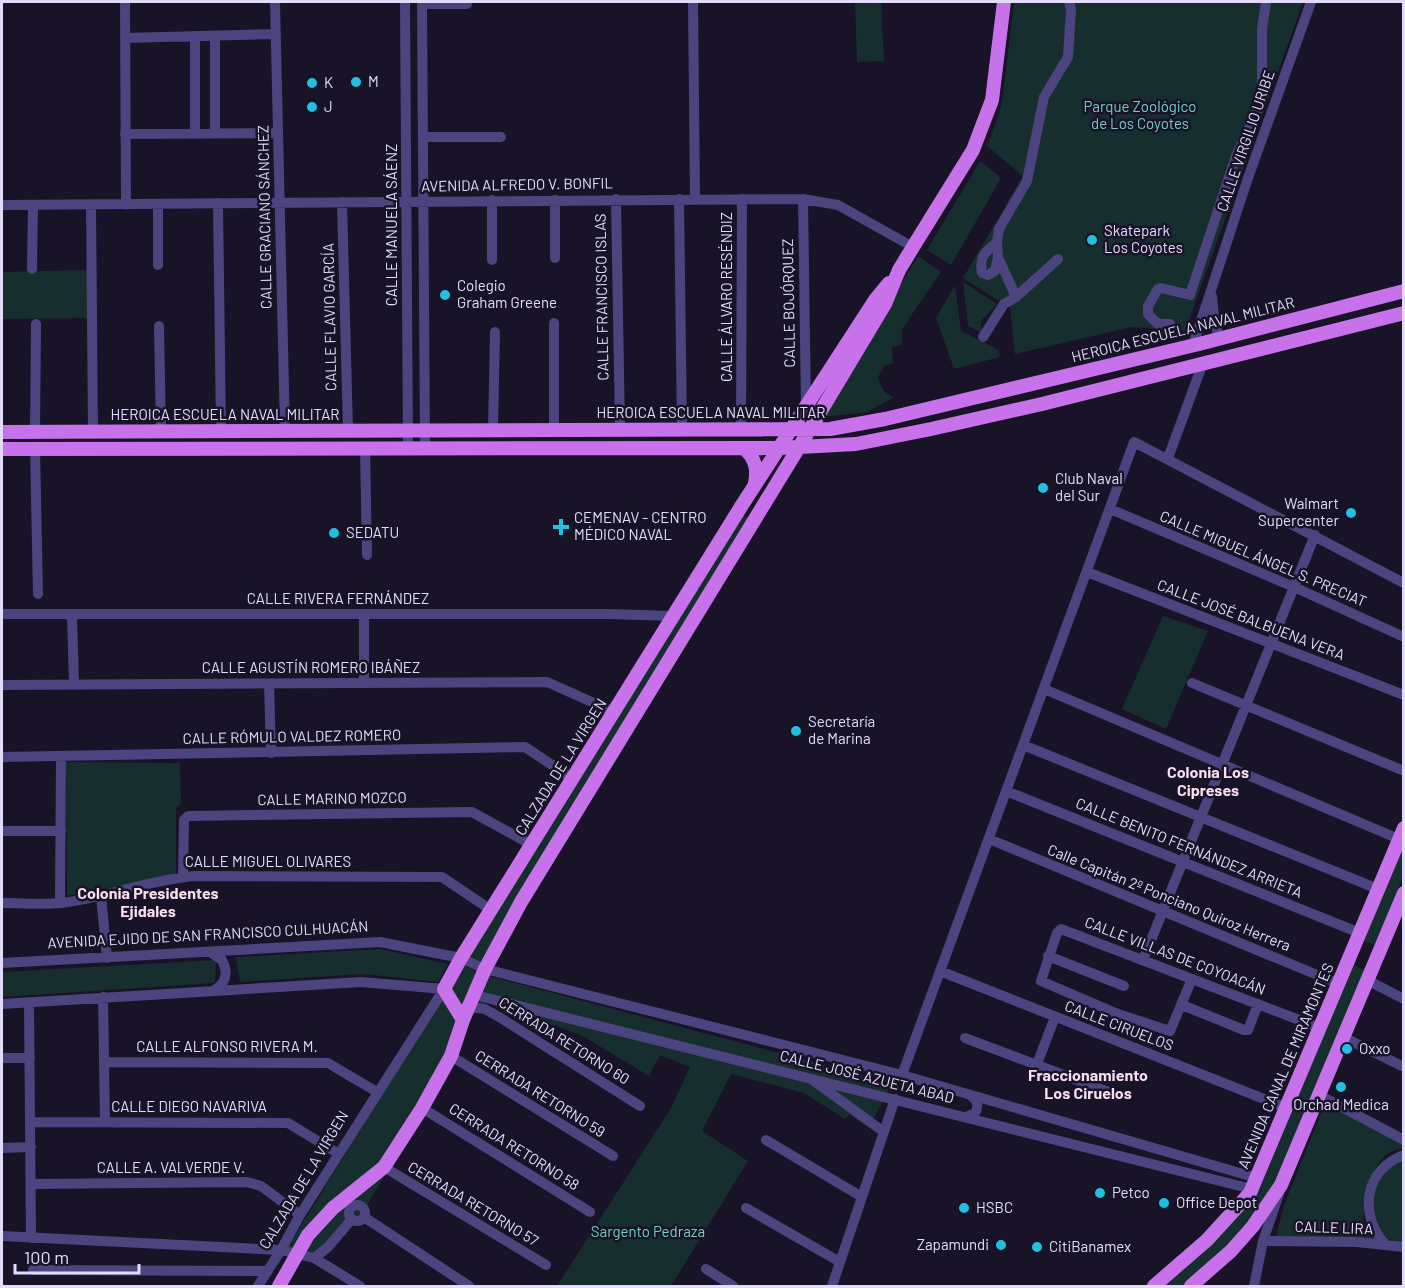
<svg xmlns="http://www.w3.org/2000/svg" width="1405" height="1288" font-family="Barlow,sans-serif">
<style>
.green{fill:#172e2f}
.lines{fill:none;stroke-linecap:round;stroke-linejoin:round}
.minor{stroke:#4b447e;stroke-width:10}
.major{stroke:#c772eb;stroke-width:14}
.poi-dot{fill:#22c0e0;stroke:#181326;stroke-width:2}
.labels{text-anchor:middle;stroke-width:5;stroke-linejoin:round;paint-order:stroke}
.poi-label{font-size:15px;fill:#e2dcfa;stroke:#181326;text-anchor:start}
.park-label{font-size:15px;fill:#71d1c0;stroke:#181326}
.street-label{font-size:15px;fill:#e2dcfa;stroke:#181326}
.neighbourhood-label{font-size:16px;font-weight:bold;fill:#fadeee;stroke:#181326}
</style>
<rect width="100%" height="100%" fill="#181326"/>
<path class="green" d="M 855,2 L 881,2 L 884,61 L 857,62 Z
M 1014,2 L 1303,2 L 1185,331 L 1132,327 L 1015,354 L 1010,308 L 963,278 L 1023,176 L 987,146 L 1000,111 L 1003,95 Z
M 980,161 L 999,176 L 1000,180 L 951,265 L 927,250 Z
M 918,256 L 941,272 L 902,329 L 902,345 L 892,347 L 893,363 L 884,366 L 878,377 C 881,388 883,393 894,397 L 868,412 L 822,417 Z
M 87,270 L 88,318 L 2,319 L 2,272 Z
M 963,282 L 997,304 L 981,321 L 982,333 L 968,326 Z
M 955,285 L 961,331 L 999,350 L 1000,357 L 954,369 L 936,318 Z
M 742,514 L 748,518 L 514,901 L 483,962 L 469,956 Z
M 1163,616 L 1208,631 L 1166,729 L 1122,709 Z
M 66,762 L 180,763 L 181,804 L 176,808 L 176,874 L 67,896 Z
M 1403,847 L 1403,876 L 1375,945 L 1364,941 Z
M 380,949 L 448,964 L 438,982 L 363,974 L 240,982 L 236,957 Z
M 216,960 L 215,983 L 2,997 L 2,972 Z
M 463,965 L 477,972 L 462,1006 L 451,988 Z
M 1353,965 L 1365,970 L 1275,1186 L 1218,1257 L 1181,1286 L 1164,1286 L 1210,1246 L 1258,1193 Z
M 489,976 L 892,1083 L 869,1128 L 850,1115 L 845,1119 L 804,1093 L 731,1074 L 702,1131 L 748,1161 L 671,1286 L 557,1286 L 671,1108 L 690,1067 L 660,1055 L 649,1076 L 581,1035 L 544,1022 L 537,1032 L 490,1003 L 478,1004 Z
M 442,998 L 457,1020 L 443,1059 L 379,1164 L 292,1253 L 286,1250 Z
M 1326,1101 L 1403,1143 L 1403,1149 C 1372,1148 1366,1198 1363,1221 L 1379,1241 L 1275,1240 L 1284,1205 Z
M 1403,1154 L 1403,1245 L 1391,1244 L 1371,1218 L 1372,1200 L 1383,1164 Z
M 382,1175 L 384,1177 L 361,1215 L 341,1224 L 326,1243 L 308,1255 L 302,1253 L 328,1219 Z"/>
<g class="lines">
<path class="minor" d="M 125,2 L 126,205
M 275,2 L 285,431
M 405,2 L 408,447
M 422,2 L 425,447
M 693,2 L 695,199
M 422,4 L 467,4
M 195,36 L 195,134
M 215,36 L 215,133
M 125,38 L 276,34
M 125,134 L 278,133
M 423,137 L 501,137
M 616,199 L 620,430
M 679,199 L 682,430
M 803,199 L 806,407
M 342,202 L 348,431
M 218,203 L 221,431
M 2,205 L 803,199 L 838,205 L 913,247
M 91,205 L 93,432
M 997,242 L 999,229 L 1027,181 L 1044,97 L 1068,57 L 1071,9 L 1069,2
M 555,258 L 555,200
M 492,260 L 492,200
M 158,265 L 158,204
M 32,269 L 33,205
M 1212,296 L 1214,318 L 1219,338
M 1016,297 L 1058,259
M 1170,324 L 1158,324 L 1148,314 L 1148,306 L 1158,289 L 1161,288 L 1190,295 L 1236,156 L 1262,99 L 1262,29 L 1266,2
M 159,326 L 161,432
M 983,337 L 1004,304 L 1016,297 L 998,257 L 997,242 C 985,253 979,255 982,273 L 988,275 L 995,271 L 998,257
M 1193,345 L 1248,178 L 1311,2
M 493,430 L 495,332
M 554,430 L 554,323
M 741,430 L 742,199
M 35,432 L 36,324
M 365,447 L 367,555
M 35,449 L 38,594
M 1168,458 L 1203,363
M 1110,509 L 1294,587 L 1404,637
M 1087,572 L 1404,695
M 2,614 L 608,614 L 674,616
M 364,614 L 364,683
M 72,615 L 74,685
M 1192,683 L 1404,771
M 269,684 L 271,753
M 2,685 L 547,682 L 614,712
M 1044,689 L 1399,839
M 1023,745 L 1378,889
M 2,757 L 525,747 L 573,779
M 1006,791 L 1360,933
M 2,831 L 61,831
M 989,839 L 1339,984
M 183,877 L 184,820 L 188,816 L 472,812 L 532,845
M 101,896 L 107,958
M 2,903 C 21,903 42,905 62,903 C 107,897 150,880 194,876 L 442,877 L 491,910
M 60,903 L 61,756
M 210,952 L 222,960 C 229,973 226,985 212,991
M 1048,956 L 1124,986
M 1143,960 L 1315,535
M 2,963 L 380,942 L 461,958 L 485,969 L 902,1075 L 1257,1178
M 940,971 L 1287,1108
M 1192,979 L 1170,1031 L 1118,1014 L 1041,981 L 1057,933 L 1061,929 L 1302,1021 L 1320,1028
M 1367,980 L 1404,999
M 475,995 L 1252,1189
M 103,997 L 105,1122
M 29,1003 L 31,1238
M 2,1004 L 361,982 L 444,989 L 300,1215 L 281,1250 L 258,1286
M 1182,1005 L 1244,1030 L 1248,1030 L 1258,1004
M 470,1007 L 485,1009 L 499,1017 L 640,1106
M 1343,1037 L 1404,1067
M 965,1038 L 1114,1094
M 451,1056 L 613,1156
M 2,1058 L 30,1058
M 105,1062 L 328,1063 L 377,1092
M 1037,1064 L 1055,1017
M 902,1075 L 1134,442 L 1404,583
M 814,1081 L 884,1132
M 1319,1095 L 1404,1140
M 422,1108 L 590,1212
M 966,1117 L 975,1113 C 979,1106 978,1101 971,1096
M 31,1122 L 288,1123 L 339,1154
M 766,1140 L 862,1197
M 2,1148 L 31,1147
M 384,1167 L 546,1265
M 32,1184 L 247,1182 L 261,1186 L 300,1215
M349 1213a8 8 0 1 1 16 0a8 8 0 1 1-16 0Z
M 746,1208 L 840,1262
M 364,1217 L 469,1286
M 2,1236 L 281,1250 L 314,1258 L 360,1286
M 1263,1241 L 1357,1242 L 1404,1247
M 1386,1245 C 1358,1216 1364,1169 1404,1155
M 314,1258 L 328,1247 L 352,1219
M 706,1269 L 733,1286
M 33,1270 L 268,1271
M 832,1286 L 895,1099
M 1254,1286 L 1263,1241 L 1279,1194"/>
<path class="major" d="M 2,432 L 830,429 L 885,419 L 1199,344 L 1404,291
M 744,448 C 755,458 758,469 755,483
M 2,449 L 780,448 L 856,444 L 931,429 L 1042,404 L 1404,313
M 463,1020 L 444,989 L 461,958 L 742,505 L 875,300 L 889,283
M 279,1286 L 308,1235 L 333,1208 L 384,1167 L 422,1108 L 451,1056 L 463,1020 L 485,969 L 521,902 L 810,429 L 885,304 L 899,270 L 913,247 L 973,150 L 992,100 L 1004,2
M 1154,1286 L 1207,1240 L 1250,1193 L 1404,828
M 1191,1286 L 1231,1251 L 1253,1226 L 1281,1185 L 1404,893"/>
</g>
<g class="poi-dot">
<circle cx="356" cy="82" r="6"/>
<circle cx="312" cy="83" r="6"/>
<circle cx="312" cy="107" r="6"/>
<circle cx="1092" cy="240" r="6"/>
<circle cx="445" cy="295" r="6"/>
<circle cx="1043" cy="488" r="6"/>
<circle cx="1351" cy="513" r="6"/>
<path d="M558 518h6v6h6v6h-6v6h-6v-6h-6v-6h6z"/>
<circle cx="334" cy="533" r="6"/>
<circle cx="796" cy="731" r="6"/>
<circle cx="1347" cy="1049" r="6"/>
<circle cx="1341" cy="1087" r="6"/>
<circle cx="1100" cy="1193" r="6"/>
<circle cx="1164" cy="1203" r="6"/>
<circle cx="964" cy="1208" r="6"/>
<circle cx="1001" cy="1245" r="6"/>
<circle cx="1037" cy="1247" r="6"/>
</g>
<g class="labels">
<g class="poi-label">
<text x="368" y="87">M</text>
<text x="324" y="88">K</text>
<text x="324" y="112">J</text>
<text x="1104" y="236">Skatepark<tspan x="1104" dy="17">Los Coyotes</tspan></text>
<text x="457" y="291">Colegio<tspan x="457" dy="17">Graham Greene</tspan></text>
<text x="1055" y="484">Club Naval<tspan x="1055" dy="17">del Sur</tspan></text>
<text x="1339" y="509" text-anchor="end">Walmart<tspan x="1339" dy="17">Supercenter</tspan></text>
<text x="574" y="523">CEMENAV - CENTRO<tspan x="574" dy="17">MÉDICO NAVAL</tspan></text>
<text x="346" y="538">SEDATU</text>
<text x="808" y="727">Secretaría<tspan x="808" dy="17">de Marina</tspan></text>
<text x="1359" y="1054">Oxxo</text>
<text x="1341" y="1110" text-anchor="middle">Orchad Medica</text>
<text x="1112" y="1198">Petco</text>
<text x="1176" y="1208">Office Depot</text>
<text x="976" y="1213">HSBC</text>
<text x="989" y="1250" text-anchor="end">Zapamundi</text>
<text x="1049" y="1252">CitiBanamex</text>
</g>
<g class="park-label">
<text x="1140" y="112">Parque Zoológico<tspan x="1140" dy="17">de Los Coyotes</tspan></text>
<text x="648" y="1237">Sargento Pedraza</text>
</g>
<g class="street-label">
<text transform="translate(1246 141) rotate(-71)" y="5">CALLE VIRGILIO URIBE</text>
<text transform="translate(517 185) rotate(-1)" y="5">AVENIDA ALFREDO V. BONFIL</text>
<text transform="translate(265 217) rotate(-91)" y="5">CALLE GRACIANO SÁNCHEZ</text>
<text transform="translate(392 225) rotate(-90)" y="5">CALLE MANUELA SÁENZ</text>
<text transform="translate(602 297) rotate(-91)" y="5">CALLE FRANCISCO ISLAS</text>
<text transform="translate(727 297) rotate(-90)" y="5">CALLE ÁLVARO RESÉNDIZ</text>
<text transform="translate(789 303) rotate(-91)" y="5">CALLE BOJÓRQUEZ</text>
<text transform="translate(330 317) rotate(-91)" y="5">CALLE FLAVIO GARCÍA</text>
<text transform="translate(1183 330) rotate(-14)" y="5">HEROICA ESCUELA NAVAL MILITAR</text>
<text x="711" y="418">HEROICA ESCUELA NAVAL MILITAR</text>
<text x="225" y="420">HEROICA ESCUELA NAVAL MILITAR</text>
<text transform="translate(1263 559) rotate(23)" y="5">CALLE MIGUEL ÁNGEL S. PRECIAT</text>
<text x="338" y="604">CALLE RIVERA FERNÁNDEZ</text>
<text transform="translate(1251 620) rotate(21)" y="5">CALLE JOSÉ BALBUENA VERA</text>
<text x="311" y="673">CALLE AGUSTÍN ROMERO IBÁÑEZ</text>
<text transform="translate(292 737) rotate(-1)" y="5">CALLE RÓMULO VALDEZ ROMERO</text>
<text transform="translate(561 767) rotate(-58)" y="5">CALZADA DE LA VIRGEN</text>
<text transform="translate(332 799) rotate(-1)" y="5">CALLE MARINO MOZCO</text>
<text transform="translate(1189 848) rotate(22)" y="5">CALLE BENITO FERNÁNDEZ ARRIETA</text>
<text x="268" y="867">CALLE MIGUEL OLIVARES</text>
<text transform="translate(1169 898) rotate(22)" y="5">Calle Capitán 2º Ponciano Quiroz Herrera</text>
<text transform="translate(208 935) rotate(-3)" y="5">AVENIDA EJIDO DE SAN FRANCISCO CULHUACÁN</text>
<text transform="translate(1175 956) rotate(21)" y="5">CALLE VILLAS DE COYOACÁN</text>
<text transform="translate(1119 1026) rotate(21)" y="5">CALLE CIRUELOS</text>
<text transform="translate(564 1041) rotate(32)" y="5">CERRADA RETORNO 60</text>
<text x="227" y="1052">CALLE ALFONSO RIVERA M.</text>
<text transform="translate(1286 1066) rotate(-67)" y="5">AVENIDA CANAL DE MIRAMONTES</text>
<text transform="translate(867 1077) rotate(14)" y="5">CALLE JOSÉ AZUETA ABAD</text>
<text transform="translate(540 1094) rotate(32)" y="5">CERRADA RETORNO 59</text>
<text x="189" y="1112">CALLE DIEGO NAVARIVA</text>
<text transform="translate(514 1147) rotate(32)" y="5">CERRADA RETORNO 58</text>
<text x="171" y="1173">CALLE A. VALVERDE V.</text>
<text transform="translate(304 1180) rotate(-59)" y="5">CALZADA DE LA VIRGEN</text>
<text transform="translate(473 1204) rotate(31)" y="5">CERRADA RETORNO 57</text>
<text transform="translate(1334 1228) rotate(2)" y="5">CALLE LIRA</text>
</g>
<g class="neighbourhood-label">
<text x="1208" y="778">Colonia Los<tspan x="1208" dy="18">Cipreses</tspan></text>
<text x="148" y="899">Colonia Presidentes<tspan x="148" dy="18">Ejidales</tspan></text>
<text x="1088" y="1081">Fraccionamiento<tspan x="1088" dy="18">Los Ciruelos</tspan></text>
</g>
</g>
<rect width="1405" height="1288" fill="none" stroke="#e2dcfa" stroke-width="6"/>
<path d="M15 1264v9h124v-9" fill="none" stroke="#e2dcfa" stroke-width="3"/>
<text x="24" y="1264" font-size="18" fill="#e2dcfa" stroke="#181326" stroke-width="4.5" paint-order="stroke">100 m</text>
</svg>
